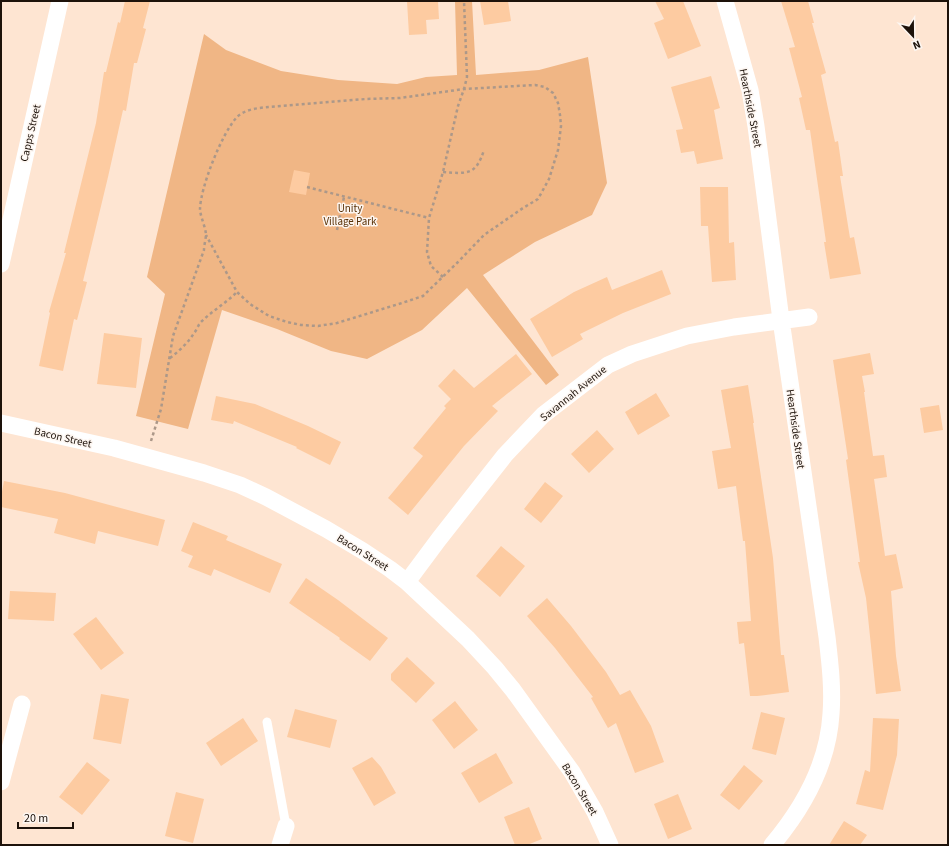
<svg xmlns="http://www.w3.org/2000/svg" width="949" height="846" font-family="'Source Sans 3',sans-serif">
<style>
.green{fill:#f0b685}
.building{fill:#fdcba1}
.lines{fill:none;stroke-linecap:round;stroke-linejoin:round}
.path{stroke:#ac9889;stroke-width:2.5;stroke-dasharray:3 3;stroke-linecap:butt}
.lane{stroke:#fff;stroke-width:9}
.street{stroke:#fff;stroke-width:17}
.labels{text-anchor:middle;stroke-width:3;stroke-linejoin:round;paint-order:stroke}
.street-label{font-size:11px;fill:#1d120a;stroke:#fdf6f1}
.park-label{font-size:11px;fill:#593106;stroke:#fdf6f1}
</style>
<rect width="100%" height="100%" fill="#fee5d2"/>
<path class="green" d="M 455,1 L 472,1 L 476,75 L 539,70 L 588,57 L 607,183 L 592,215 L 535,242 L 483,275 L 559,375 L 546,385 L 467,288 L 422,330 L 367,359 L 331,351 L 277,329 L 222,310 L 188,429 L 136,416 L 165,294 L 147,277 L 204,34 L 226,50 L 281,71 L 338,80 L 397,84 L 426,77 L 457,75 Z"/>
<path class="building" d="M 125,1 L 150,1 L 143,28 L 146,29 L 137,63 L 134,63 L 126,111 L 123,110 L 108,177 L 83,281 L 87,282 L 77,320 L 74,319 L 63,371 L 39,366 L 50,313 L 49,312 L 66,253 L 64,253 L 96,123 L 104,72 L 106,72 L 118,22 L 120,23 Z
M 407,1 L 438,1 L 439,19 L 426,20 L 427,34 L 409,35 Z
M 480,1 L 508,1 L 511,21 L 484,25 Z
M 655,1 L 683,1 L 701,46 L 668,59 L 654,23 L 664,19 Z
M 781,1 L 808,1 L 814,23 L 812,23 L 826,73 L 821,75 L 835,142 L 838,141 L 843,176 L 840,176 L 850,238 L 854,237 L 861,274 L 830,279 L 824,242 L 826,242 L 810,130 L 806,130 L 799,98 L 802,97 L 789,48 L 795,47 Z
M 711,76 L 720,108 L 714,110 L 723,159 L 697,164 L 694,151 L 681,153 L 676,130 L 683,129 L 671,87 Z
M 294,170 L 310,173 L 306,195 L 289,192 Z
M 700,187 L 728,187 L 729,243 L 734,242 L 736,280 L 712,282 L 708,226 L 701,226 Z
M 662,270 L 671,294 L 623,313 L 580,334 L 583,339 L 552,357 L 530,319 L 574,292 L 607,277 L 612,290 Z
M 104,333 L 142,338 L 136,388 L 97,384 Z
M 870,353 L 874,374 L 862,376 L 865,392 L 864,392 L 873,456 L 884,455 L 887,477 L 874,479 L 885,556 L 896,554 L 903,588 L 891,591 L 896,656 L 901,691 L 876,694 L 866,598 L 858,562 L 860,562 L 846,460 L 848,459 L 833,360 Z
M 516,354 L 532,374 L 492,406 L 498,411 L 464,446 L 408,515 L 388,498 L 423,456 L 413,448 L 446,408 L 444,406 L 451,399 L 438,386 L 454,369 L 474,388 Z
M 748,385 L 754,423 L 753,423 L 773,558 L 781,655 L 784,655 L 789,692 L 757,696 L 750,696 L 744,643 L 739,644 L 737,622 L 751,621 L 745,541 L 743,541 L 736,486 L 718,489 L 712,451 L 731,448 L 721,390 Z
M 656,393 L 670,416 L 638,435 L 625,412 Z
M 216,396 L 255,404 L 308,426 L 341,442 L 330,465 L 296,448 L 297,447 L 234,421 L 233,424 L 211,420 Z
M 939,405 L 943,430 L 924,433 L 920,408 Z
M 597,430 L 614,449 L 589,473 L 571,454 Z
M 4,481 L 65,493 L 165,520 L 158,546 L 98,531 L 95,544 L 54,533 L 58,519 L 1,507 L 1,497 Z
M 545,482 L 563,496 L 541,523 L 524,509 Z
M 193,522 L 228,536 L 226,540 L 282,564 L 270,593 L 214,569 L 211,576 L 188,567 L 193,556 L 181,551 Z
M 501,546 L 525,566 L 500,597 L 476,576 Z
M 306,578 L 338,600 L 388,638 L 370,661 L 339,639 L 340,638 L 289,603 Z
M 10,591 L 56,593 L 54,621 L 8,619 Z
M 547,598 L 571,626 L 606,672 L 620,695 L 630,690 L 651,726 L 664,762 L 635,773 L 616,723 L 608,728 L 591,698 L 593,697 L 555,648 L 527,616 Z
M 96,617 L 124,653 L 101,670 L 73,634 Z
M 407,657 L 435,683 L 416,703 L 391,680 L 391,674 Z
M 101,694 L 129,699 L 121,744 L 93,739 Z
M 455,701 L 478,730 L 454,749 L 432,720 Z
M 295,709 L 337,720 L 330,748 L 287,737 Z
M 761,712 L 785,718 L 776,755 L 752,749 Z
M 243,718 L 258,741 L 221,766 L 206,743 Z
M 873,718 L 899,719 L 897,755 L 883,810 L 856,804 L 865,770 L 870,772 Z
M 496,753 L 513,783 L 479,803 L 461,773 Z
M 372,757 L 381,767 L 396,793 L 374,806 L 352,768 Z
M 87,762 L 110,780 L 82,815 L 59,797 Z
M 744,765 L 763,781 L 739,810 L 720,795 Z
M 176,792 L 204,799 L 193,843 L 165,836 Z
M 678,794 L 692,829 L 668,839 L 654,804 Z
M 529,807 L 542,839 L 527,845 L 515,845 L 504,817 Z
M 844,821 L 867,835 L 860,845 L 829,845 Z"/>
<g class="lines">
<path class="path" d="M 443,172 C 468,174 476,175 484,150
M 307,187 L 429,218
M 337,230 L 344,197
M 443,277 L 431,266 L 427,252 L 429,218 L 443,172 L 458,106 L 464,89 L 467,77 L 464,1
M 170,358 C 179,351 188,343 194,333 C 197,330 198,325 201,322 C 212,311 226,303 237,292
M 151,441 L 161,409 L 173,336 L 204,250 C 204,245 206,239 206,234 C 205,226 201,218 200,210 C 200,188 222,133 237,117 C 245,109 258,108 269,107 L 366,99 L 400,98 L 464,89 L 535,85 L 545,87 L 553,93 L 558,103 L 560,115 L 561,126 L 558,150 L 549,179 L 538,199 L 523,208 L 484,235 L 458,262 L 423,296 L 402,303 L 337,323 L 318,326 L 301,325 L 287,322 L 269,316 L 250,304 L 237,292 L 206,235"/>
<path class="lane" d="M 267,722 L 286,826"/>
<path class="street" d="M 725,1 L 750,90 L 756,126 L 781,320 L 827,637 C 830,663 833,688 831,714 C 828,764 804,807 772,845
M 1,264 L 60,1
M 1,423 L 114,448 L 204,473 L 240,485 L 266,497 L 326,529 L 363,551 L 390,569 L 407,582 L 468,639 L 495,668 L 513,690 L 572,772 L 595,812 L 610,845
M 407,582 L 439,539 L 505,455 L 543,415 L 608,365 L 632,354 L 687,336 L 734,327 L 809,317
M 1,782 L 22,704
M 280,845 L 286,826"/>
</g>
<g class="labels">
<g class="street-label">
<text transform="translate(751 108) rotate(79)" y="4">Hearthside Street</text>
<text transform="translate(30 133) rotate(-77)" y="4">Capps Street</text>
<text transform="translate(573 393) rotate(-39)" y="4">Savannah Avenue</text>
<text transform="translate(796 429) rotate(82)" y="4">Hearthside Street</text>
<text transform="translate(63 437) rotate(13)" y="4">Bacon Street</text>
<text transform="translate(363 552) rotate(32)" y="4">Bacon Street</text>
<text transform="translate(580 789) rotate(59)" y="4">Bacon Street</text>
</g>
<g class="park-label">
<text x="350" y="212">Unity<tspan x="350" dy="13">Village Park</tspan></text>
</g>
</g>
<rect width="949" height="846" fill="none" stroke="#1d120a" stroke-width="4"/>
<g transform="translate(913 36) rotate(158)" stroke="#fdf6f1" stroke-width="3" paint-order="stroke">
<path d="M0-3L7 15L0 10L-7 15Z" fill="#1d120a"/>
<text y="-6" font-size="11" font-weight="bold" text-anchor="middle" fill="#1d120a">N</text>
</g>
<path d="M18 822v6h55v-6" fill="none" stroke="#1d120a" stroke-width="2"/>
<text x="24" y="822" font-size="12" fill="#1d120a" stroke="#fdf6f1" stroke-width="3" paint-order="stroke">20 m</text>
</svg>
